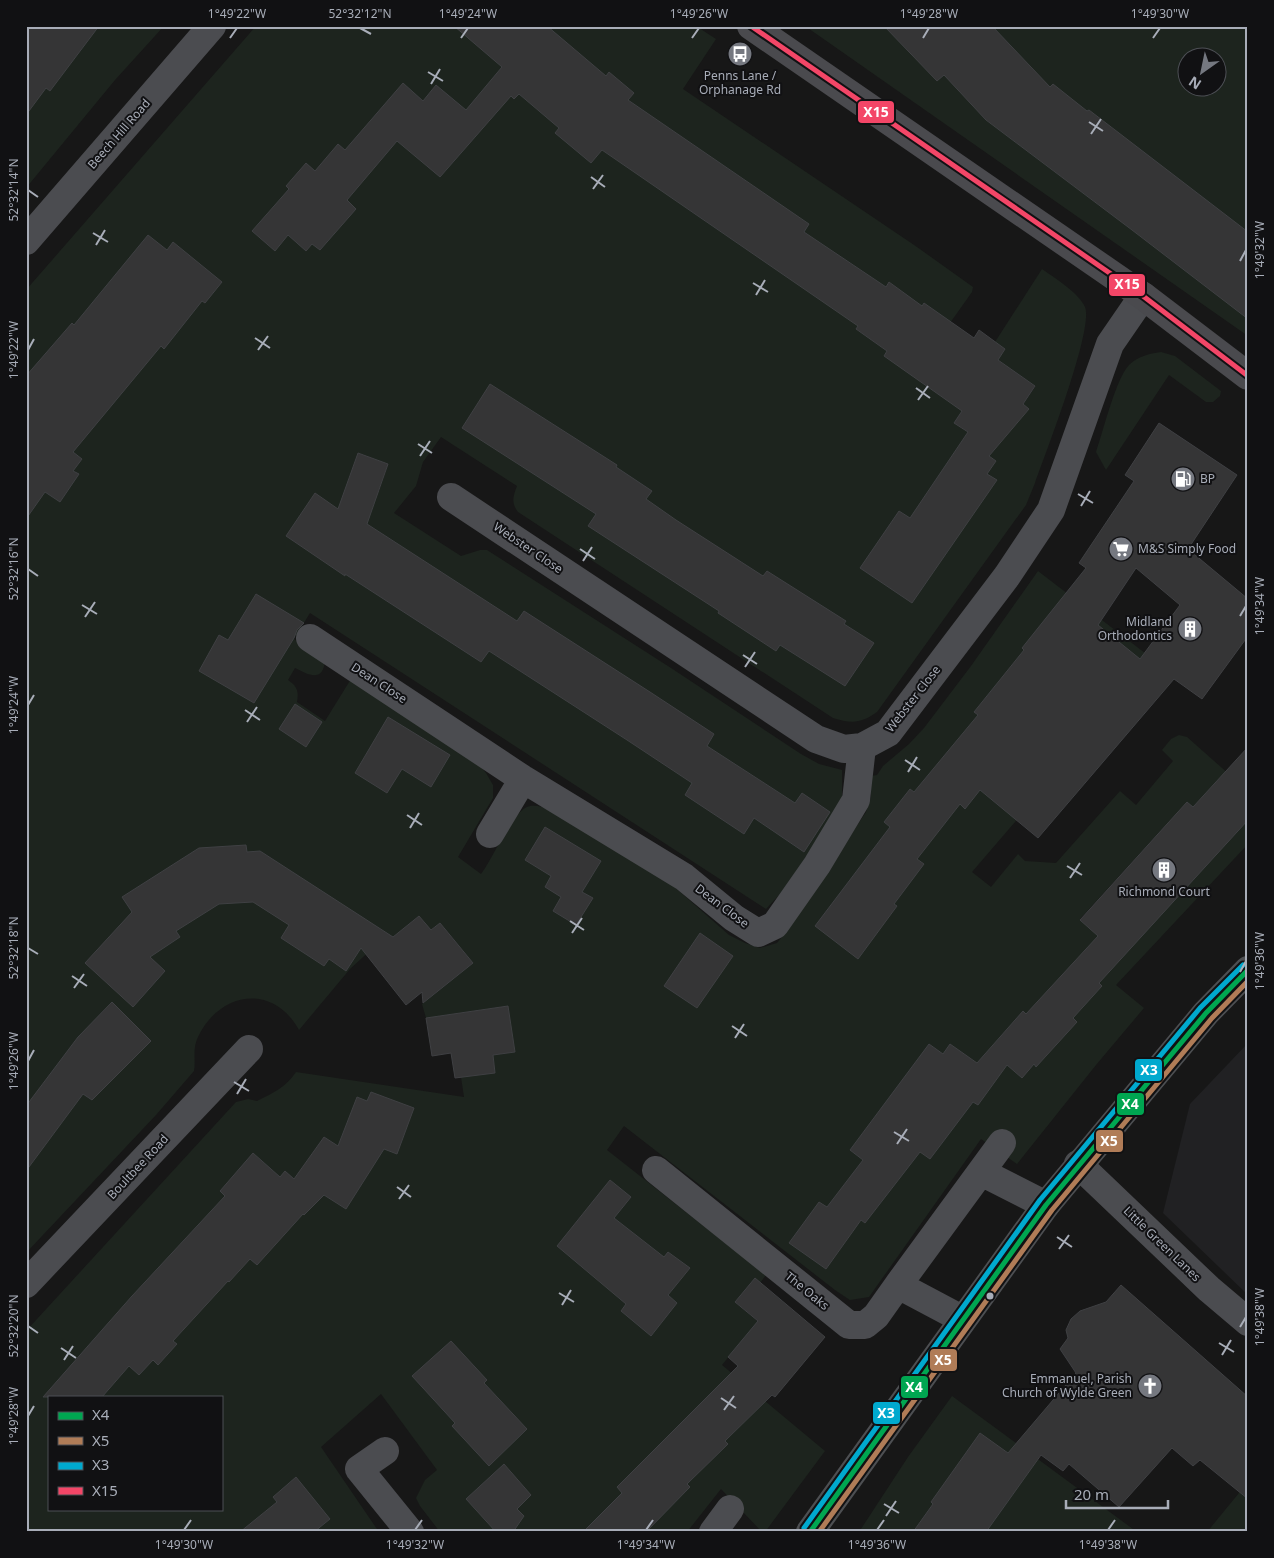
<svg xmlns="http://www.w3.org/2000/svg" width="1274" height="1558" font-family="'Noto Sans',sans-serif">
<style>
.built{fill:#212123}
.green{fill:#1d241e;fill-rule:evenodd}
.building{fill:#353536;stroke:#3f4043;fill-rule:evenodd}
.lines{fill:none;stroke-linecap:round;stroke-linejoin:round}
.street{stroke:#4b4c50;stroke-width:28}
.secondary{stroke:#4a4a4e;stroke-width:28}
.primary{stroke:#4d4f52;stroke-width:28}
.bus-1-casing{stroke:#111113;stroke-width:9}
.bus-2-casing{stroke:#111113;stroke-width:9}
.bus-3-casing{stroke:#111113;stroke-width:9}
.bus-4-casing{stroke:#111113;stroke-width:9}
.bus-1{stroke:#00a651;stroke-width:5}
.bus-2{stroke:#b07c57;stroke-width:5}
.bus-3{stroke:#00a9ce;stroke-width:5}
.bus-4{stroke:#f34667;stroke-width:5}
.ticks{fill:none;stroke:#a8adb8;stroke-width:2}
.bus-dot{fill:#a8adb8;stroke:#111113;stroke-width:2}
.labels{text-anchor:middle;stroke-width:4;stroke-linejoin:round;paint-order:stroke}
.poi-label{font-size:12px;fill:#a8adb8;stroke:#111113}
.street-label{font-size:12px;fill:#a8adb8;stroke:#111113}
.line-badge{stroke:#111113;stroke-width:2}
.badge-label{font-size:14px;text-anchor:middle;font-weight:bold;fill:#fff}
.neatline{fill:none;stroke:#a8adb8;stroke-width:2}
.ticks-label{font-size:12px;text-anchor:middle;fill:#a8adb8}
</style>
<rect width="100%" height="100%" fill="#171717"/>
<path class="built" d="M 1248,1043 L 1248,1295 L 1163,1213 L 1190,1104 Z"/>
<path class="green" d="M 26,26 L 164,26 L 115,80 L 26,188 Z
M 256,26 L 696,26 L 716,39 L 683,89 L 917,247 L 973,287 L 972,292 L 945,330 L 916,314 L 908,296 L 889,282 L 856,329 L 887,351 L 884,356 L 985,379 L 954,423 L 992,448 L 1029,409 L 1023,404 L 1035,387 L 998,360 L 995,342 L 1042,269 C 1055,278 1079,293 1085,307 C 1094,329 1045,455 1035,483 L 1026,505 L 877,712 C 862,723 852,724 833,718 L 518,512 C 511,503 513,496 517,486 L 441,437 L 423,462 L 416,486 L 394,513 L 461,556 L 480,550 L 487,550 L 671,668 L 801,754 L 819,764 L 842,770 L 842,802 L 836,814 L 780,894 L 766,909 L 310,613 L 294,639 L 325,660 C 323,683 309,675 295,668 L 288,680 C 297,686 299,691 297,702 L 325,721 L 351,679 L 476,761 L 486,773 L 493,785 L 493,798 L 458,857 L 481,874 C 493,859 511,814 527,807 C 534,804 543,807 550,810 L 670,883 L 729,935 L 745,943 L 760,948 L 777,943 L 789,928 L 866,812 L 871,797 L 871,776 L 877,775 L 883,766 L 909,744 L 924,728 L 971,666 L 1038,571 L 1154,660 L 972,872 L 991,887 L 1018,854 L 1025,861 L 1056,863 L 1120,791 L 1136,805 L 1173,761 L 1162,750 L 1171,739 L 1179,735 L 1187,737 L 1248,791 L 1248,803 L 1221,777 L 1193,807 L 1187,802 L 1080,919 L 1121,958 L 1248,820 L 1248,844 L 1116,985 L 1144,1008 L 1096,1065 L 1017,1164 L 981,1139 L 869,1297 L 850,1300 L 835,1290 L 624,1126 L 607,1150 L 766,1275 L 760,1283 L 755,1278 L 735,1302 L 773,1334 L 748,1333 L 722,1365 L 825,1451 L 765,1532 L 762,1532 L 721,1489 L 687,1532 L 440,1532 L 420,1506 L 416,1498 L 425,1480 L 437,1470 L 381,1394 L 321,1447 L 379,1532 L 26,1532 L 26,1331 L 236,1102 L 248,1099 L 257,1101 C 273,1093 286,1087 296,1072 L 464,1097 L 461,1077 L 495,1073 L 493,1055 L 515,1052 L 507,1006 L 426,1018 L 422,1004 L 473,963 L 440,923 L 431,930 L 419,916 L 377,950 L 374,947 L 350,969 L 299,1030 C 273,983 220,991 198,1037 C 192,1049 196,1060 194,1071 L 156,1115 L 26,1253 L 26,290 ZM 358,453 L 388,464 L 379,491 L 348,480 ZM 49,1397 L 221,1397 L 221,1509 L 49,1509 Z
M 805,26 L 1248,26 L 1248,336 ZM 1186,58 L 1216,58 L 1216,88 L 1186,88 Z
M 1161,352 L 1175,356 L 1221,391 L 1220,396 L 1213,402 L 1206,402 L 1169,375 L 1106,470 L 1096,452 C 1103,432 1116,378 1129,365 C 1138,356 1149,354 1161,352 Z
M 952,1396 L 1137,1532 L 859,1532 L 908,1457 Z
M 1248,1482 L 1248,1532 L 1207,1532 Z"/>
<path class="building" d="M 26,26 L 99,26 L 50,91 L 46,88 L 26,115 Z
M 454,26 L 547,26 L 606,76 L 609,72 L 634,93 L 628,100 L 809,224 L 804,232 L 886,287 L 889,282 L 922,306 L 924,303 L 974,338 L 979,330 L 1005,349 L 998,360 L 1035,386 L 1023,404 L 1029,409 L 989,456 L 996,461 L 987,474 L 997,480 L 912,603 L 860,568 L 899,511 L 910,518 L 968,432 L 954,423 L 962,411 L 884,356 L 887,351 L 856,329 L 858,326 L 602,150 L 591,163 L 555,133 L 559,128 L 519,94 L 514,99 L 511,96 L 440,177 L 397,141 L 347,200 L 356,209 L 320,250 L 312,244 L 306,251 L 288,235 L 275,251 L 252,231 L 289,189 L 286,186 L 306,163 L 315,171 L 338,144 L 345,150 L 403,83 L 423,101 L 436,85 L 466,110 L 502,67 Z
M 884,26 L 992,26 L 1050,87 L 1053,84 L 1087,111 L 1089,110 L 1248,232 L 1248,319 L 1132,230 L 986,120 L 944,75 L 937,81 Z
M 148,235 L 167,250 L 173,242 L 222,282 L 205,303 L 202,301 L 164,349 L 161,346 L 73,452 L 82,459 L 73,471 L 79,474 L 60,502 L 45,492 L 26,519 L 26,376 L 72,323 L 74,325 Z
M 490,384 L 617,465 L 616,467 L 652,491 L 646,499 L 676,520 L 763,576 L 767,571 L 846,621 L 844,624 L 874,643 L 845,686 L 780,645 L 776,651 L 718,613 L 719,611 L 588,526 L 596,514 L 462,428 Z
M 1159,423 L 1237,475 L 1188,549 L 1248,599 L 1248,636 L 1202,699 L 1174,679 L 1038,838 L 980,790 L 965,809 L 960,804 L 917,859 L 924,864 L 894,904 L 897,906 L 858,959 L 815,926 L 890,827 L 884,822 L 910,789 L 914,792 L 978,715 L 974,712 L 1024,650 L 1022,648 L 1086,568 L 1079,563 L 1134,481 L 1125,475 ZM 1136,568 L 1180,605 L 1140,659 L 1098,625 Z
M 358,453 L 388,464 L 367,524 L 517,621 L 524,611 L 650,692 L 714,734 L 707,746 L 795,803 L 802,793 L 830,812 L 804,852 L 754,818 L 744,834 L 685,795 L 692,783 L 627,740 L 489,651 L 481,662 L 345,574 L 345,576 L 286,536 L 315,493 L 338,509 Z
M 256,594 L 304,623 L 297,630 L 294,638 L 254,703 L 199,671 L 219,635 L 228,640 Z
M 295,704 L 322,722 L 306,747 L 279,729 Z
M 388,717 L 450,755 L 431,787 L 402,769 L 387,793 L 355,773 Z
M 1248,747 L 1248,820 L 1099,983 L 1102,986 L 1073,1018 L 1077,1022 L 1036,1067 L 1034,1064 L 1022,1078 L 1007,1065 L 978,1105 L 973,1102 L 930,1159 L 920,1152 L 865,1223 L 861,1220 L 826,1269 L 789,1243 L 819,1202 L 827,1207 L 863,1160 L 850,1150 L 929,1044 L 943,1054 L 950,1044 L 977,1063 L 1023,1011 L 1026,1014 L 1098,936 L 1080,920 L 1187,802 L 1193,807 Z
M 545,827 L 601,861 L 582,892 L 593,898 L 576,925 L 553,911 L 561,897 L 545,887 L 551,876 L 525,860 Z
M 246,845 L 247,852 L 260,851 L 393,937 L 419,916 L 431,930 L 440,923 L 473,963 L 423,1003 L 422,992 L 406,1005 L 361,948 L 346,971 L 329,959 L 324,966 L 281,938 L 289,925 L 253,902 L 219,904 L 176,931 L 180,937 L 150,957 L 165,971 L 133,1007 L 85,963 L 132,912 L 122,897 L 199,848 Z
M 700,933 L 733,956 L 697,1008 L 664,986 Z
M 112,1002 L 151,1041 L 92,1100 L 83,1094 L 26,1171 L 26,1106 L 78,1037 Z
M 508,1006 L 515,1052 L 493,1055 L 495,1073 L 455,1078 L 451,1053 L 432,1056 L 426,1018 Z
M 371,1092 L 414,1108 L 397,1154 L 384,1149 L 346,1209 L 324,1195 L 304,1215 L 303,1214 L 257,1265 L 250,1259 L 229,1282 L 228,1281 L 173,1341 L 177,1344 L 158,1365 L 153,1360 L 139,1375 L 129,1366 L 102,1397 L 43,1397 L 132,1296 L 225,1196 L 220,1191 L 253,1153 L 280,1177 L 285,1171 L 294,1179 L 324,1137 L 338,1146 L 357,1097 L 367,1101 Z
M 610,1180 L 631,1197 L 614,1218 L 664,1257 L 668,1252 L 690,1268 L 668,1295 L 677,1303 L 651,1336 L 621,1311 L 626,1304 L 557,1246 Z
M 755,1278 L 825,1337 L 775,1397 L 772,1395 L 725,1441 L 728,1444 L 687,1484 L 690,1487 L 646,1532 L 583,1532 L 622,1493 L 617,1487 L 738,1366 L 728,1357 L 758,1321 L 735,1302 Z
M 1121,1285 L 1248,1397 L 1248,1499 L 1200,1460 L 1193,1466 L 1172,1448 L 1119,1507 L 1069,1464 L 1063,1471 L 1041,1455 L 986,1532 L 913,1532 L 933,1504 L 931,1502 L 980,1433 L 1008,1453 L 1076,1373 L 1060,1349 L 1068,1338 L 1066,1330 L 1071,1319 L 1080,1311 L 1106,1302 Z
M 451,1341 L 487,1380 L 484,1383 L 527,1429 L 489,1466 L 452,1426 L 455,1423 L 412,1376 Z
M 504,1464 L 531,1495 L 517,1509 L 524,1516 L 513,1532 L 496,1532 L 466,1499 Z
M 296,1477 L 330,1519 L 314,1532 L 240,1532 L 277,1502 L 273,1497 Z"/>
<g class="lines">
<path class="street" d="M 26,241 L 212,26
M 451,497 L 816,739 L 844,749 L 862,747 L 888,733 L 1007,576 L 1051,510 L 1110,344 L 1143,296
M 310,638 L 523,779 L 684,877 L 734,918 L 758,933 L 775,925 L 817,865 L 856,800 L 862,747
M 490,834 L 523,779
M 1078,1164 L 1209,1289 L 1248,1322
M 656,1170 L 849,1325 L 865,1325 L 876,1316 L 898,1285 L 962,1319
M 981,1172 L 1046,1205
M 26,1284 L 249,1049
M 898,1285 L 1002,1143
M 385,1451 L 359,1469 L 410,1532
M 713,1532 L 730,1509"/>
<path class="secondary" d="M 751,26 L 1143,296 L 1248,376"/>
<path class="primary" d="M 810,1532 L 1046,1205 L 1206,1013 L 1248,970"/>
<defs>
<path id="bus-1" d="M 810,1532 L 1046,1205 L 1206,1013 L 1248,970"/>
<path id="bus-2" d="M 819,1532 L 1052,1210 L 1212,1018 L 1248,981"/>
<path id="bus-3" d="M 804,1528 L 1040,1200 L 1200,1008 L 1243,965"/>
<path id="bus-4" d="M 751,26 L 1143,296 L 1248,376"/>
</defs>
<use href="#bus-1" class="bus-1-casing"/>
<use href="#bus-2" class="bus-2-casing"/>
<use href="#bus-3" class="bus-3-casing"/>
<use href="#bus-4" class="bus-4-casing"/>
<use href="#bus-1" class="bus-1"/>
<use href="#bus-2" class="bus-2"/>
<use href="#bus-3" class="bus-3"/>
<use href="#bus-4" class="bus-4"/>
</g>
<path class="ticks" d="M 360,28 L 371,34M 230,38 L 237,28M 461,38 L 468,28M 692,38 L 699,28M 923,38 L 929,28M 1153,38 L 1160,28M 428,72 L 443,81M 431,84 L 440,69M 1089,122 L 1103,131M 1091,134 L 1101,119M 591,177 L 605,187M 593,189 L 603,175M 28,190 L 38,197M 93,233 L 108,242M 96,245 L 105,230M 1240,261 L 1246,250M 753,283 L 768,292M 756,295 L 765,280M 255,338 L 270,348M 28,350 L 34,339M 258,350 L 268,336M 916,388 L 930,398M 918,400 L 928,386M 418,444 L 432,453M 420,456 L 430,441M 1078,494 L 1093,503M 1081,506 L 1090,491M 580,549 L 595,559M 583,561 L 592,547M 28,569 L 38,576M 82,605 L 97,614M 1240,616 L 1246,606M 85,617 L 95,602M 743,655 L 757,664M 745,667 L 755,652M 28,705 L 34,695M 245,710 L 260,720M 247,722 L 257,707M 905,760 L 920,770M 908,772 L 917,757M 407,815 L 422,825M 410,828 L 419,813M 1067,866 L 1082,875M 1070,878 L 1080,863M 570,921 L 584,930M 572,933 L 582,918M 28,948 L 38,954M 1240,972 L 1246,961M 72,976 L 87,986M 74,988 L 84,974M 732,1026 L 747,1036M 735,1038 L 744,1024M 28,1061 L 34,1050M 234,1082 L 249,1091M 237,1094 L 246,1079M 894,1132 L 909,1141M 897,1144 L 907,1129M 397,1187 L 411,1197M 399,1199 L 409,1185M 1057,1237 L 1072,1247M 1059,1249 L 1069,1235M 559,1293 L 574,1302M 562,1305 L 571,1290M 28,1326 L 38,1333M 1240,1327 L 1246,1317M 1219,1343 L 1234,1352M 61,1348 L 76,1358M 1222,1355 L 1231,1340M 64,1360 L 73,1346M 721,1398 L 736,1408M 724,1410 L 734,1396M 28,1416 L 34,1406M 884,1504 L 899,1513M 886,1516 L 896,1501M 184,1530 L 191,1520M 415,1530 L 422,1520M 646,1530 L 653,1520M 877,1530 L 884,1520M 1108,1530 L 1115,1520"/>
<defs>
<symbol id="bus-disc" viewBox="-11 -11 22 22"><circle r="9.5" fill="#757880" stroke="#111113"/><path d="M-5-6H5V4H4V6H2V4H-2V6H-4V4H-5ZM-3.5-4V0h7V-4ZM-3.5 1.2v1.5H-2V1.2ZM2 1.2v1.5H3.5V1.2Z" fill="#fff"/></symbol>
<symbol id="fuel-disc" viewBox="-11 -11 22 22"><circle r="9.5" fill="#757880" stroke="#111113"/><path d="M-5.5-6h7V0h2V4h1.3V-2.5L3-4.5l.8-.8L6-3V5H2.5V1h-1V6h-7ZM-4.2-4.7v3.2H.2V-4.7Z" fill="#fff"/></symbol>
<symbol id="supermarket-disc" viewBox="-11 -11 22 22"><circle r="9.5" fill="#757880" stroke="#111113"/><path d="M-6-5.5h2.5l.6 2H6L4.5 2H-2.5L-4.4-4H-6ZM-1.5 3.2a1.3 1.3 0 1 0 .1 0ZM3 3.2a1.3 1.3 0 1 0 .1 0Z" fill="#fff"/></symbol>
<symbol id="building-disc" viewBox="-11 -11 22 22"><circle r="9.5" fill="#757880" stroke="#111113"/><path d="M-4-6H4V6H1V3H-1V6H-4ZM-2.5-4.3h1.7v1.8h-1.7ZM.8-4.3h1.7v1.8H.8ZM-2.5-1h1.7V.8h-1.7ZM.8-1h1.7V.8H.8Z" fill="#fff"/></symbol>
<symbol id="church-disc" viewBox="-11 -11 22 22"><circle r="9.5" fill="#757880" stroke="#111113"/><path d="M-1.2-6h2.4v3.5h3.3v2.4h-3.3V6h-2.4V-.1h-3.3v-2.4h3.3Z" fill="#fff"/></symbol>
</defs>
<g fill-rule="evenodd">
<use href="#bus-disc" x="726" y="40" width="28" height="28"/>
<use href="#fuel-disc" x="1169" y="465" width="28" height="28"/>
<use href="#supermarket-disc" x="1107" y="535" width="28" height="28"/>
<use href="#building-disc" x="1176" y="615" width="28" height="28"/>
<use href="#building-disc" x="1150" y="856" width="28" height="28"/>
<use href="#church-disc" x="1136" y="1372" width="28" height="28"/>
</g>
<circle class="bus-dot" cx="990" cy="1296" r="4.5"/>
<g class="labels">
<g class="poi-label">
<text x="740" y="80">Penns Lane /<tspan x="740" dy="14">Orphanage Rd</tspan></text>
<text x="1200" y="483" text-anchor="start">BP</text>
<text x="1138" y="553" text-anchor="start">M&amp;S Simply Food</text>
<text x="1172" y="626" text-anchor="end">Midland<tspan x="1172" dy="14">Orthodontics</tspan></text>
<text x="1164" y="896">Richmond Court</text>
<text x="1132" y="1383" text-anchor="end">Emmanuel, Parish<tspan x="1132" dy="14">Church of Wylde Green</tspan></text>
</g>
<g class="street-label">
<text transform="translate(119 134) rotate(-49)" y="4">Beech Hill Road</text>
<text transform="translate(528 548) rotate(34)" y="4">Webster Close</text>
<text transform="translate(379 683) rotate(33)" y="4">Dean Close</text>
<text transform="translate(913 699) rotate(-52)" y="4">Webster Close</text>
<text transform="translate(722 906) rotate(37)" y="4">Dean Close</text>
<text transform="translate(138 1167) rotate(-47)" y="4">Boultbee Road</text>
<text transform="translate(1162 1244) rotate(44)" y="4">Little Green Lanes</text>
<text transform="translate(807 1291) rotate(39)" y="4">The Oaks</text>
</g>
</g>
<g class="line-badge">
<rect x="857" y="100" width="38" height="24" rx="5" fill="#f34667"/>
<rect x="1108" y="273" width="38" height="24" rx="5" fill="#f34667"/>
<rect x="1134" y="1058" width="29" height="24" rx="5" fill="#00a9ce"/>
<rect x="1116" y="1092" width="29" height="24" rx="5" fill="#00a651"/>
<rect x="1095" y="1129" width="29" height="24" rx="5" fill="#b07c57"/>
<rect x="929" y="1348" width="29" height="24" rx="5" fill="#b07c57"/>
<rect x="900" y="1375" width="29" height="24" rx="5" fill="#00a651"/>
<rect x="872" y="1401" width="29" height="24" rx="5" fill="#00a9ce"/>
</g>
<g class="badge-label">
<text x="876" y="117">X15</text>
<text x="1127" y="289">X15</text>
<text x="1149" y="1075">X3</text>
<text x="1130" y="1109">X4</text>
<text x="1109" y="1146">X5</text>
<text x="943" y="1365">X5</text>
<text x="914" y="1392">X4</text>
<text x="886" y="1418">X3</text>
</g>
<rect width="1274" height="1558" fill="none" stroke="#111113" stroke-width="55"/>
<rect x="48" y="1396" width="175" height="115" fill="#111113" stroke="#4d4f55"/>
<rect x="58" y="1412" width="25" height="8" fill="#00a651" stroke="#4d4f55"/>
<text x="92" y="1420" font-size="15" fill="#a8adb8">X4</text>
<rect x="58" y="1437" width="25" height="8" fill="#b07c57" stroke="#4d4f55"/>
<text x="92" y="1446" font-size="15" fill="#a8adb8">X5</text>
<rect x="58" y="1462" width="25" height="8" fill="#00a9ce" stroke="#4d4f55"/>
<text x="92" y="1470" font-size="15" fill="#a8adb8">X3</text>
<rect x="58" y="1487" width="25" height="8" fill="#f34667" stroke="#4d4f55"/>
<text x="92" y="1496" font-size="15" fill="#a8adb8">X15</text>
<g transform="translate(1202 72) rotate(213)"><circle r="24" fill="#111113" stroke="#4d4f55"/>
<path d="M0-4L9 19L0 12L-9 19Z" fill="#757880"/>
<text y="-8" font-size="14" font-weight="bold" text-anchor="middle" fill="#a8adb8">N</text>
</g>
<path d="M1066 1500v8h102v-8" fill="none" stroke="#a8adb8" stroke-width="2.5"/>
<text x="1074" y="1500" font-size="15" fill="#a8adb8" stroke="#111113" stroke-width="4" paint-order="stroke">20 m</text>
<rect x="28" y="28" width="1218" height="1502" class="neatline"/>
<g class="ticks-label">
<text x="237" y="18">1°49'22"W</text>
<text x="360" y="18">52°32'12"N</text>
<text x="468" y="18">1°49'24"W</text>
<text x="699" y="18">1°49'26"W</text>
<text x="929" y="18">1°49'28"W</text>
<text x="1160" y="18">1°49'30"W</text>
<text transform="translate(14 190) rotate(-90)" y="4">52°32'14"N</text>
<text transform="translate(1260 250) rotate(-90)" y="4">1°49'32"W</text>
<text transform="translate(14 350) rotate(-90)" y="4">1°49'22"W</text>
<text transform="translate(14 569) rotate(-90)" y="4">52°32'16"N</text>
<text transform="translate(1260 606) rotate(-90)" y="4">1°49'34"W</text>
<text transform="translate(14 705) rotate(-90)" y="4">1°49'24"W</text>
<text transform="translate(14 948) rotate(-90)" y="4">52°32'18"N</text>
<text transform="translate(1260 961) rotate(-90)" y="4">1°49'36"W</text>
<text transform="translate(14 1061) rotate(-90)" y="4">1°49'26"W</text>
<text transform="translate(1260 1317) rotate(-90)" y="4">1°49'38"W</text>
<text transform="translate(14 1326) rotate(-90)" y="4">52°32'20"N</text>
<text transform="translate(14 1416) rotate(-90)" y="4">1°49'28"W</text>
<text x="184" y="1549">1°49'30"W</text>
<text x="415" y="1549">1°49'32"W</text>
<text x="646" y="1549">1°49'34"W</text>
<text x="877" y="1549">1°49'36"W</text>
<text x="1108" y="1549">1°49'38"W</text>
</g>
</svg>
